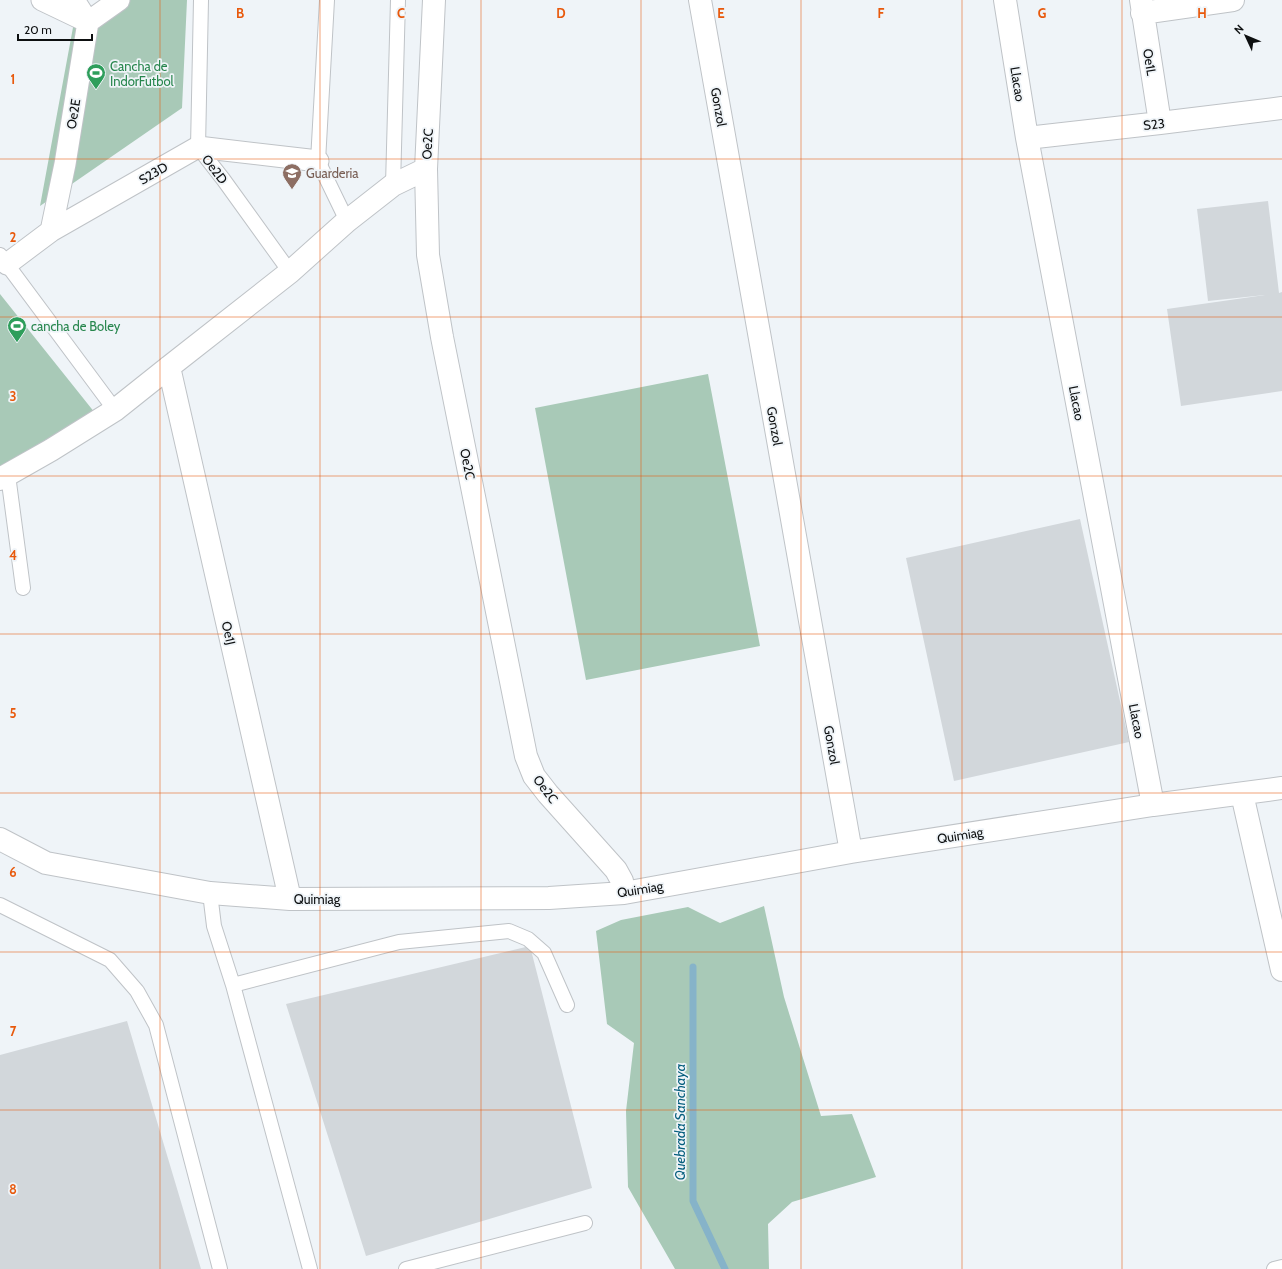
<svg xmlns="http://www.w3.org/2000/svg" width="1282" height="1269" font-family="Cabin,sans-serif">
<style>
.green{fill:#a8c9b7}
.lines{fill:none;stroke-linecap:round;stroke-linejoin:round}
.stream{stroke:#86b3c9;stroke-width:7}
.building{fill:#d2d7db}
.service-casing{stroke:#bfc3c7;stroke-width:16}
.pedestrian-casing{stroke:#bfc3c7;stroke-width:23}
.minor-casing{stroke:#bfc3c7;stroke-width:24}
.service{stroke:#fff;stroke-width:14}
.pedestrian{stroke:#fff;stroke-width:21}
.minor{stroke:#fff;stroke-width:22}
.grid{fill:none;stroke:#e8590c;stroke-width:1;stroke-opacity:0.55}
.labels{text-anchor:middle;stroke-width:3.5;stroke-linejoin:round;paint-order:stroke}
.street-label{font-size:13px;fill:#0d0f10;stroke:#eff4f8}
.leisure-label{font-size:13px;fill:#27864d;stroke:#eff4f8;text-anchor:start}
.education-label{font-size:13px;fill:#785e54;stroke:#eff4f8;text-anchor:start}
.water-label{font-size:14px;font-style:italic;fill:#055e7d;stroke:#eff4f8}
.grid-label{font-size:13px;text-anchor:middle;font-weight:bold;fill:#e8590c;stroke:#eff4f8;stroke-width:3.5;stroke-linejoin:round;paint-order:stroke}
</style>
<rect width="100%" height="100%" fill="#eff4f8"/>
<path class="green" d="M 120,0 L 187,0 L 182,108 L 40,206 L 74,22 Z
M 0,294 L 95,413 L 0,469 Z
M 708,374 L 760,646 L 586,680 L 535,408 Z
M 764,906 L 784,997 L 821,1116 L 852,1114 L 876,1177 L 792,1202 L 768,1224 L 769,1269 L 675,1269 L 628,1187 L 626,1111 L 634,1043 L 607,1024 L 596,931 L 621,920 L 688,907 L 720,923 Z"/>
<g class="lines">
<path class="stream" d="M 693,967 L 693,1201 L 725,1269"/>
</g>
<path class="building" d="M 1268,201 L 1279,293 L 1282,292 L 1282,391 L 1181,406 L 1167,309 L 1265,295 L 1208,301 L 1197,209 Z
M 1080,519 L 1129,742 L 954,781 L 906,558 Z
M 530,946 L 592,1188 L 366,1256 L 286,1004 Z
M 127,1021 L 201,1269 L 0,1269 L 0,1055 Z"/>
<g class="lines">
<defs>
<path id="service" d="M 201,0 L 198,147 L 223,179 L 290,272
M 327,0 L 318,161 L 347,221
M 393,185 L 398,0
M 0,255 L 115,410
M 8,475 L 23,588
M 210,893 L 214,926 L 233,985 L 310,1269
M 0,905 L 110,960 L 137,991 L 156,1025 L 220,1269
M 233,985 L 399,942 L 509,931 L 528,939 L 544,953 L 567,1005
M 406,1269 L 585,1223
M 1274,1269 L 1282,1267"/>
<path id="pedestrian" d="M 42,0 L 88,22 L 119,0
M 51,231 L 65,164 L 88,22 L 74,0
M 7,264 L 51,231 L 198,147 L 318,161"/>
<path id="minor" d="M 434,0 L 426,169 L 428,255 L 442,337 L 526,756 L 534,776 L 548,794 L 616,870 L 622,881 L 624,893
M 700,0 L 851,852
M 1005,0 L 1027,138 L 1153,805
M 1141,0 L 1160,123
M 1142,13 L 1233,0
M 1027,138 L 1160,123 L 1282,108
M 169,367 L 290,899
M 0,479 L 51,450 L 115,410 L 169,367 L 290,272 L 347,221 L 393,185 L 426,169
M 1242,794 L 1282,970
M 0,839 L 46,863 L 210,893 L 290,899 L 549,898 L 624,893 L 851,852 L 1153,805 L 1282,788"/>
</defs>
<use href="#service" class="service-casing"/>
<use href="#pedestrian" class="pedestrian-casing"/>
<use href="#minor" class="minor-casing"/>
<use href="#service" class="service"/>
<use href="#pedestrian" class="pedestrian"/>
<use href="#minor" class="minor"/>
</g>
<path class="grid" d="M 160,0 L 160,1269M 320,0 L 320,1269M 481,0 L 481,1269M 641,0 L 641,1269M 801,0 L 801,1269M 962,0 L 962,1269M 1122,0 L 1122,1269M 0,159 L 1282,159M 0,317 L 1282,317M 0,476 L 1282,476M 0,634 L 1282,634M 0,793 L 1282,793M 0,952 L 1282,952M 0,1110 L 1282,1110"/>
<defs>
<symbol id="stadium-pin" viewBox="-11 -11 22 30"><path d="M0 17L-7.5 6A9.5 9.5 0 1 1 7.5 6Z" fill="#2e9e5b" stroke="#eff4f8"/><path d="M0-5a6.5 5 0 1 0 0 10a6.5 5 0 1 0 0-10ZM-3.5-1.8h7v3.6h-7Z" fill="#fff"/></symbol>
<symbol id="school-pin" viewBox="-11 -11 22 30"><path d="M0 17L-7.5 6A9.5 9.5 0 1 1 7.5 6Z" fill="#8d6e63" stroke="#eff4f8"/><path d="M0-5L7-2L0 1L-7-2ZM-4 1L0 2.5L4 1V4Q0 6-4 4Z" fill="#fff"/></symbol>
</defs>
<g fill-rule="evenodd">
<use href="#stadium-pin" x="85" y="62" width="22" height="30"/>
<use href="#school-pin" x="281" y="162" width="22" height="30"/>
<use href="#stadium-pin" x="6" y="315" width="22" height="30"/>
</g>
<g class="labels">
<g class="street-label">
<text transform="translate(1150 62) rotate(81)" y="5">Oe1L</text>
<text transform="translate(1018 84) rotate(81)" y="5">Llacao</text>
<text transform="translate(719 107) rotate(80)" y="5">Gonzol</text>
<text transform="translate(73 114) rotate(-81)" y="5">Oe2E</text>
<text transform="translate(1154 124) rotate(-6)" y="5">S23</text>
<text transform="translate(427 144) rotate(-87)" y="5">Oe2C</text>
<text transform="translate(215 169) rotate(53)" y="5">Oe2D</text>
<text transform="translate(153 173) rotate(-30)" y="5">S23D</text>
<text transform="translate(1077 403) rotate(79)" y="5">Llacao</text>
<text transform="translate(775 426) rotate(80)" y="5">Gonzol</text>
<text transform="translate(468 464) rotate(79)" y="5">Oe2C</text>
<text transform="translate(229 633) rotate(77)" y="5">Oe1J</text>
<text transform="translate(1137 721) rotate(79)" y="5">Llacao</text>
<text transform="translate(832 745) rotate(80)" y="5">Gonzol</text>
<text transform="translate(546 789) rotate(53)" y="5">Oe2C</text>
<text transform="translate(960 835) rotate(-9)" y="5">Quimiag</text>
<text transform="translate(640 889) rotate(-9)" y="5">Quimiag</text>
<text x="317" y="904">Quimiag</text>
</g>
<g class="leisure-label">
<text x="110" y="71">Cancha de<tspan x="110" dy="15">IndorFutbol</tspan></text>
<text x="31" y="331">cancha de Boley</text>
</g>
<g class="education-label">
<text x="306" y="178">Guarderia</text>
</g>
<g class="water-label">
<text transform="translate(680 1122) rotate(-90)" y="5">Quebrada Sanchaya</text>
</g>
</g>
<g class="grid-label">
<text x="240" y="18">B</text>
<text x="401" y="18">C</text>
<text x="561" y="18">D</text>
<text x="721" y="18">E</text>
<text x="881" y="18">F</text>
<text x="1042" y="18">G</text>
<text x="1202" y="18">H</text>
<text x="13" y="84">1</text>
<text x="13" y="242">2</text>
<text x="13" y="401">3</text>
<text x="13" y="560">4</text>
<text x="13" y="718">5</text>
<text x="13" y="877">6</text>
<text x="13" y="1036">7</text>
<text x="13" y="1194">8</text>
</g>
<g transform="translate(1246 36) rotate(314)" stroke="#eff4f8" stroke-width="3" paint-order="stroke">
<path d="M0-3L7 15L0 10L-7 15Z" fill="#0d0f10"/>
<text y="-6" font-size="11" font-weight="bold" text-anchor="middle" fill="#0d0f10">N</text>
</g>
<path d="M18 34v6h74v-6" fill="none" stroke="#0d0f10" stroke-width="2"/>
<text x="24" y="34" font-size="12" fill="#0d0f10" stroke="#eff4f8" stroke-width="3" paint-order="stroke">20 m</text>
</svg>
